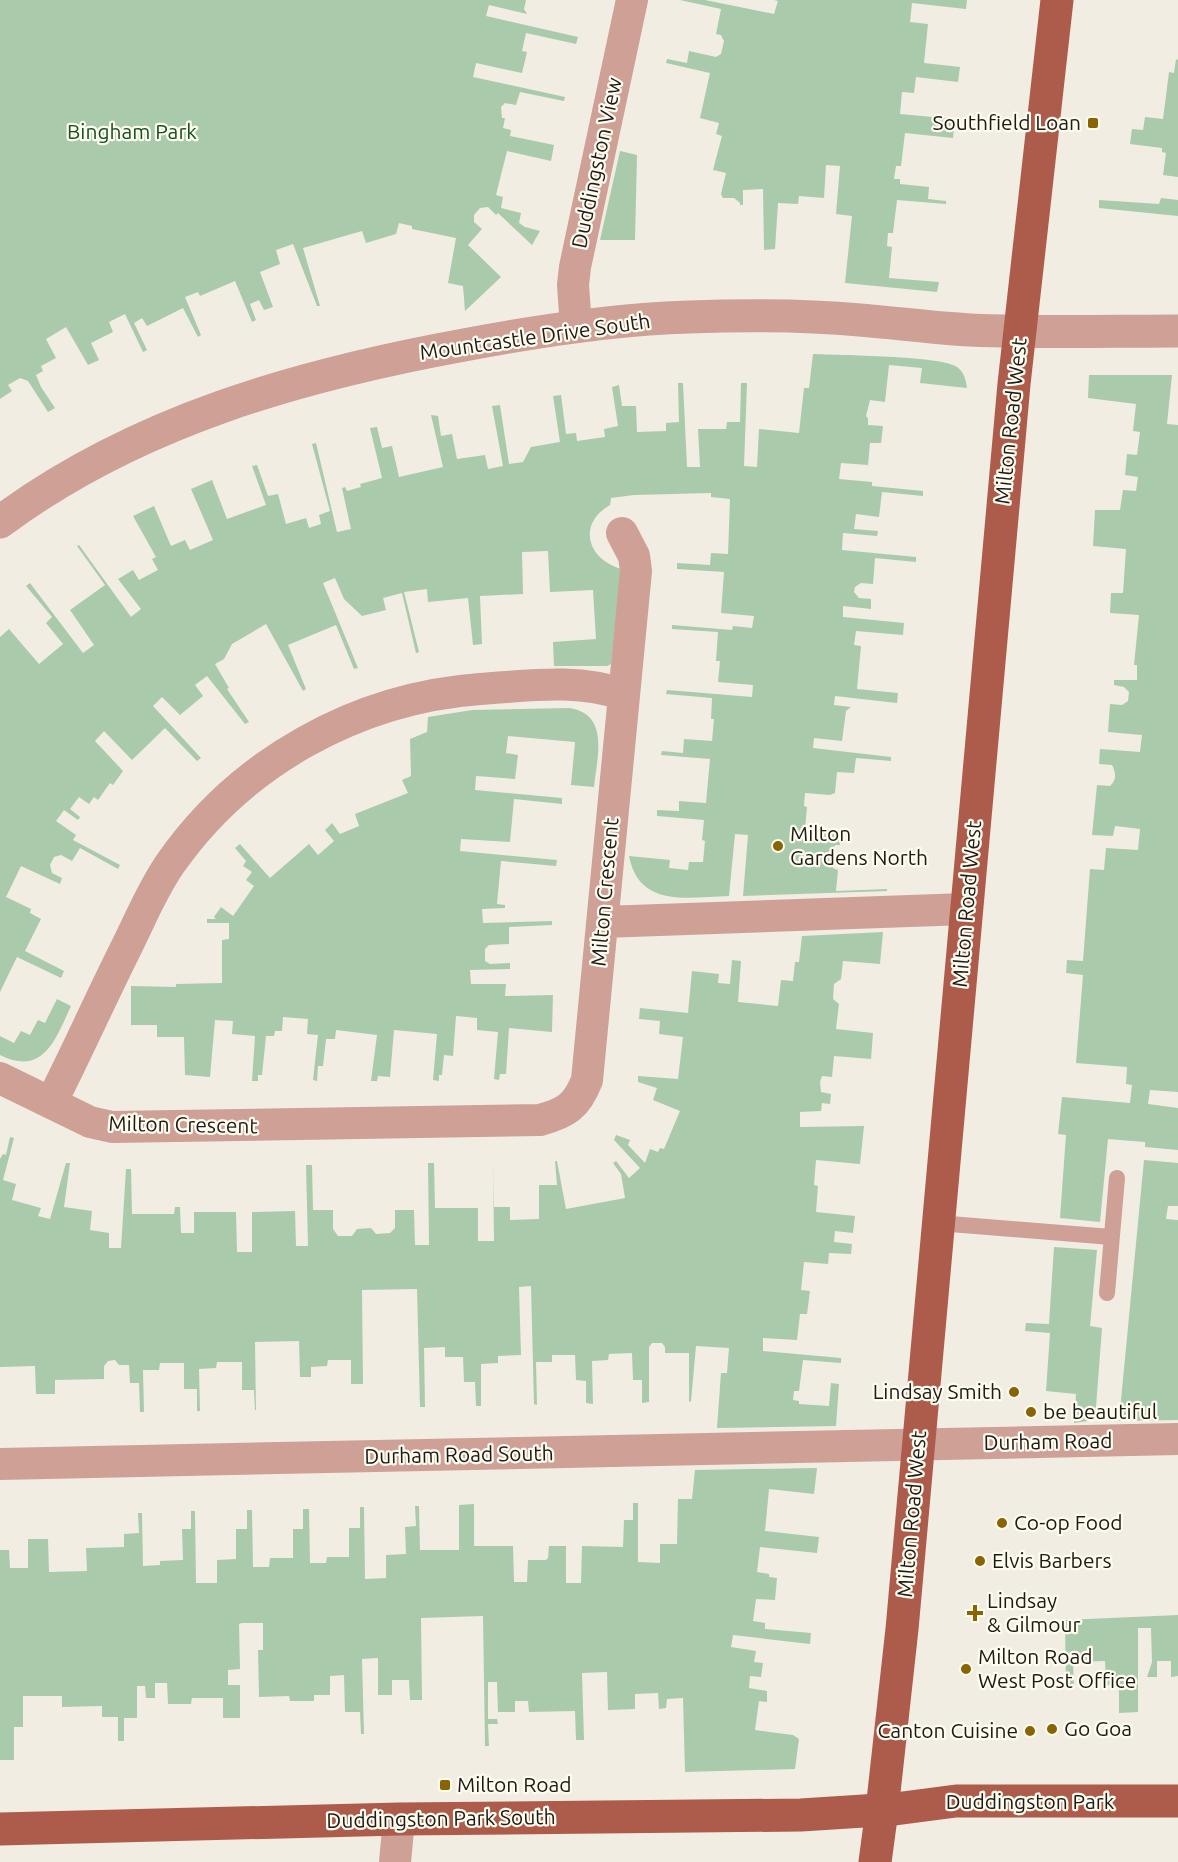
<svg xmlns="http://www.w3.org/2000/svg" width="1178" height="1862" font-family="Ubuntu,sans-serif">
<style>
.green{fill:#aacaac}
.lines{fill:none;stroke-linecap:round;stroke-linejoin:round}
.service{stroke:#cea096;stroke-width:16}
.minor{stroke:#cea096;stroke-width:32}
.tertiary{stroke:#cea096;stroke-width:33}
.primary{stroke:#ad5c4c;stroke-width:33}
.poi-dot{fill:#8a6302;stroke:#fefbef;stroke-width:2}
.labels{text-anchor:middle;stroke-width:4.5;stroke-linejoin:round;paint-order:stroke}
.poi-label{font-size:21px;fill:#1c1b17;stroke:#fefbef;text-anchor:start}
.park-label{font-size:21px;fill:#155020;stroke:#fefbef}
.street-label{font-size:21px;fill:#1c1b17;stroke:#fefbef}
</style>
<rect width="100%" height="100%" fill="#f1ede2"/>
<path class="green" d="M 0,0 L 526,0 L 524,9 L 527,14 L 489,5 L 486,16 L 578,37 L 576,44 L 526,33 L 522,51 L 527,52 L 522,73 L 476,63 L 473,77 L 565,97 L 564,101 L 520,92 L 516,105 L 505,103 L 501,107 L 502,118 L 505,118 L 503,128 L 511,130 L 510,136 L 554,145 L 551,161 L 507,151 L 496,195 L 503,197 L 501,208 L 521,213 L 519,223 L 525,227 L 540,231 L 532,245 L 498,213 L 496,215 L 488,207 L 480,208 L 474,215 L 474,222 L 482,229 L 468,245 L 501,277 L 465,311 L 463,286 L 448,283 L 456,238 L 412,229 L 412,226 L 399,223 L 396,234 L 366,243 L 362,231 L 303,248 L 320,306 L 317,306 L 293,244 L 276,250 L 280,264 L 260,272 L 273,307 L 264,310 L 259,300 L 250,304 L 256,320 L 252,322 L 235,281 L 200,296 L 198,292 L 185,297 L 201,335 L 198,337 L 183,308 L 147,326 L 142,318 L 134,323 L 147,350 L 143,352 L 125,314 L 109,322 L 113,332 L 91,343 L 99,360 L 88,365 L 66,327 L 46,339 L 56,358 L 41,366 L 43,371 L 36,375 L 41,387 L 55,408 L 48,412 L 28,381 L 20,378 L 8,385 L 12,391 L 0,399 Z
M 680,0 L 705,0 L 774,14 L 778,1 L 774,0 L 967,0 L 966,9 L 912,3 L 910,22 L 928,24 L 924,63 L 960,67 L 958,82 L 916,77 L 914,93 L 902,92 L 900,114 L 955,119 L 953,138 L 905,133 L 901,166 L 896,166 L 894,179 L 900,179 L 900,184 L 929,187 L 928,199 L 946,201 L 946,204 L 897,200 L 893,233 L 888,233 L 887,246 L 892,247 L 889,278 L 939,282 L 937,292 L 845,283 L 852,216 L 836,214 L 840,166 L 826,165 L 824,198 L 799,196 L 798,204 L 778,203 L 775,249 L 764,250 L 763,189 L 743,190 L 743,205 L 740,205 L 740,203 L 734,198 L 723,198 L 721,194 L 726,173 L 713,170 L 722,136 L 716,134 L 719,123 L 700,118 L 710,73 L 666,63 L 667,59 L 687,63 L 689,51 L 716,57 L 721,54 L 724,41 L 721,35 L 716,34 L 721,9 Z
M 1176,59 L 1178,60 L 1178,177 L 1163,175 L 1166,153 L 1162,152 L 1162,148 L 1130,144 L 1132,129 L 1143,130 L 1145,117 L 1163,119 L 1169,72 L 1174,73 Z
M 620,151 L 637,155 L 635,240 L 600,240 Z
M 1161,198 L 1178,200 L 1178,216 L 1099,208 L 1099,200 L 1159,204 Z
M 813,354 C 837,355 943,356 957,367 C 964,372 966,380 967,388 L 920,383 L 922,368 L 889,365 L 885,402 L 870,400 L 866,416 L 868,418 L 868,425 L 883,426 L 881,443 L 870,443 L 868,465 L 841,463 L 839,479 L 872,482 L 872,486 L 923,491 L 923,496 L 882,492 L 879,517 L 856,514 L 854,529 L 878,531 L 877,536 L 843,533 L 842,550 L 916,557 L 916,562 L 875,558 L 873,584 L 861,583 L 855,587 L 854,592 L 859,598 L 871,599 L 871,609 L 843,606 L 843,617 L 904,623 L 903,635 L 856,631 L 854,645 L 861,646 L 857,689 L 898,693 L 897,703 L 835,696 L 834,705 L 851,707 L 846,711 L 842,741 L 814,738 L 813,748 L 891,757 L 891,761 L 856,758 L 854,773 L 837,772 L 835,793 L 830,795 L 805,793 L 804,806 L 807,807 L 805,829 L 841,832 L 840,845 L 835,845 L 833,868 L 838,870 L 836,891 L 887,889 L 887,891 L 743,896 L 748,835 L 735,834 L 729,896 C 690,897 639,909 629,856 L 670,860 L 669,868 L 688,870 L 689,862 L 703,862 L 705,841 L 702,840 L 704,820 L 657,816 L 657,810 L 679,811 L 679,801 L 706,803 L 710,759 L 661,755 L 662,751 L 683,753 L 684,739 L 712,741 L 714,719 L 711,719 L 712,698 L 666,694 L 667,690 L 752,697 L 753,685 L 718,682 L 720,661 L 716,661 L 718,632 L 672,629 L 672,625 L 732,630 L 733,626 L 752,628 L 754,616 L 721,613 L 724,572 L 677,569 L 677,563 L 710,565 L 711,553 L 728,554 L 730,499 L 711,497 L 711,493 L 634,495 L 611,498 L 610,505 C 577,524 587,559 621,569 L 611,664 L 607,666 L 554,666 L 553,642 L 596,639 L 593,590 L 550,592 L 548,551 L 522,552 L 523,594 L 480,596 L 482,644 L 473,645 L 468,598 L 428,602 L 427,589 L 404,592 L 419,652 L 416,653 L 402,593 L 383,598 L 386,610 L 362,616 L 344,599 L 335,578 L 323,583 L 358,668 L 354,669 L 336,625 L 288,645 L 306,689 L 303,691 L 266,624 L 232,644 L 224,659 L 215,664 L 229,688 L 227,689 L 249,722 L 245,724 L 207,676 L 195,685 L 203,696 L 180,715 L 162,697 L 153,706 L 201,758 L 197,761 L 165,728 L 132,760 L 104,731 L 95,741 L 123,771 L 113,785 L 110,783 L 98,800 L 94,797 L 89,804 L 79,797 L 70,809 L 80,817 L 78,820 L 64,810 L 56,821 L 76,835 L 73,840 L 120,865 L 118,869 L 80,848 L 72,861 L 61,855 L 54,857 L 50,865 L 52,873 L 62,878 L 60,884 L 21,866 L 6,897 L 31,909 L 30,913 L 41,919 L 25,951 L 64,971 L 61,978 L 17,957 L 0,992 L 0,637 L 9,629 L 39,664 L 63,644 L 46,623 L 52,617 L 26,586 L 30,583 L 83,653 L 94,645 L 70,610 L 105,585 L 77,546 L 79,545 L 131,617 L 141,609 L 118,579 L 133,570 L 139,580 L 158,570 L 152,559 L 156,557 L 133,516 L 154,506 L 171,546 L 185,540 L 190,550 L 213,540 L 191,489 L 212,480 L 227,519 L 266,505 L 252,466 L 257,465 L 268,496 L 278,494 L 286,524 L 306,518 L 309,528 L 321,524 L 319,515 L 330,511 L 312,444 L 316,443 L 337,532 L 351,529 L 342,488 L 345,487 L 347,491 L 361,487 L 360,484 L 382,478 L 370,428 L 377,427 L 382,448 L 392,446 L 399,477 L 443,467 L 431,415 L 438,416 L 441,436 L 452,434 L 457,459 L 485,455 L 488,469 L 503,466 L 492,406 L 500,405 L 509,464 L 523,462 L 531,447 L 560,442 L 553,396 L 561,395 L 566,434 L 576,433 L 577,441 L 605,437 L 604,429 L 618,426 L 612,387 L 619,385 L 622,406 L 636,406 L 637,432 L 666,431 L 666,423 L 679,422 L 678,383 L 683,383 L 687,467 L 700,467 L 698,429 L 726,429 L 727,422 L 740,422 L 741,383 L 747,383 L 744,466 L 757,467 L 759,429 L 799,433 L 804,388 L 809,388 Z
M 1089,375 L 1172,375 L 1167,424 L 1178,425 L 1178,1092 L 1150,1090 L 1148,1104 L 1178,1108 L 1178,1150 L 1145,1147 L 1145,1142 L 1108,1139 L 1100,1222 L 1060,1218 L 1066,1135 L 1058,1134 L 1062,1097 L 1130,1103 L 1132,1085 L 1126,1084 L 1127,1067 L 1076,1063 L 1083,975 L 1066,973 L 1067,960 L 1083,961 L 1090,869 L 1104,870 L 1106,848 L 1138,850 L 1140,829 L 1115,826 L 1113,836 L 1092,835 L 1097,785 L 1110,786 C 1117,779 1116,773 1112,765 L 1099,764 L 1100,749 L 1140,752 L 1142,735 L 1108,732 L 1110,704 L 1122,705 L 1128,701 L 1129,692 L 1124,687 L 1114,685 L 1114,680 L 1137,680 L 1137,665 L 1134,665 L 1139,615 L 1110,613 L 1111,593 L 1123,593 L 1126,549 L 1093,546 L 1095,510 L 1120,510 L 1123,490 L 1136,491 L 1138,477 L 1125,475 L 1127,454 L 1137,455 L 1140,432 L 1133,431 L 1136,404 L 1088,398 Z
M 569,708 C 610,714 597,757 594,787 L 571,785 L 575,742 L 508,736 L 506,753 L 518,755 L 515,779 L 476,776 L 475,790 L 562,798 L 562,804 L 514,799 L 510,842 L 461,839 L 460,851 L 557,860 L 556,866 L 501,861 L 497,904 L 505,905 L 505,908 L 482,909 L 483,923 L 552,921 L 552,925 L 509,927 L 509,944 L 489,945 L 485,949 L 485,961 L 490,964 L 510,963 L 510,969 L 470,970 L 471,984 L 506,984 L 505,996 L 553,995 L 552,1032 L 509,1028 L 506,1074 L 500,1074 L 499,1080 L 494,1079 L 498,1032 L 477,1030 L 477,1018 L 456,1016 L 453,1056 L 444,1055 L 442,1075 L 439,1075 L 439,1081 L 433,1080 L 437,1034 L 394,1030 L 390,1077 L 378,1076 L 377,1081 L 371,1081 L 377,1035 L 336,1030 L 335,1039 L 326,1039 L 323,1066 L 318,1066 L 317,1081 L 313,1080 L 318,1035 L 307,1034 L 308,1019 L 283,1017 L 282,1031 L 275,1031 L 274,1036 L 266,1036 L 262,1075 L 258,1075 L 258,1081 L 252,1081 L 255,1036 L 232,1034 L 233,1021 L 215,1020 L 210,1077 L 185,1075 L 184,1037 L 157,1037 L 157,1025 L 131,1025 L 131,986 L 176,987 L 176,984 L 222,983 L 222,940 L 229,939 L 229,923 L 207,923 L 207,919 L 216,919 L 214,917 L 221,907 L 233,916 L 254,886 L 246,880 L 252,872 L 243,866 L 246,861 L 235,848 L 240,844 L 270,878 L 309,844 L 318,855 L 334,841 L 325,830 L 332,823 L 340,834 L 359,826 L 355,814 L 408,793 L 402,780 L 411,776 L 410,739 L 427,732 L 428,717 L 472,710 Z
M 883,932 L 880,964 L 843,961 L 841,979 L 834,984 L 833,999 L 839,1004 L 836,1029 L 873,1033 L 871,1059 L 834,1056 L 832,1077 L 822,1076 L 820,1082 L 821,1092 L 831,1094 L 830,1104 L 822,1103 L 821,1111 L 800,1112 L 800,1127 L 864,1126 L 860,1164 L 816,1160 L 814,1185 L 818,1186 L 816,1212 L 855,1216 L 853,1233 L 835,1231 L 834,1242 L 852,1244 L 851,1254 L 829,1253 L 828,1264 L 804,1262 L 801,1290 L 810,1291 L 807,1314 L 800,1314 L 797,1340 L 763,1338 L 763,1351 L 841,1358 L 841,1363 L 803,1360 L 799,1391 L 794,1391 L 793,1400 L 799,1401 L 799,1404 L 829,1406 L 831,1383 L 839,1384 L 836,1426 L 717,1428 L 721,1373 L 727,1373 L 729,1348 L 696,1346 L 691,1401 L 689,1402 L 689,1353 L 665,1353 L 665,1347 L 662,1343 L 652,1343 L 649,1347 L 649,1402 L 642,1403 L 642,1380 L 633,1380 L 632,1353 L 609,1354 L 608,1360 L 592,1361 L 593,1404 L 586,1403 L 586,1381 L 576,1380 L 575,1355 L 552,1355 L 552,1362 L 536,1362 L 537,1405 L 534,1404 L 531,1286 L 519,1287 L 521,1355 L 498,1356 L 498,1363 L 481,1364 L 481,1406 L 476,1406 L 475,1382 L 464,1382 L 463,1357 L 445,1357 L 445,1347 L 424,1348 L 425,1407 L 420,1407 L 417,1289 L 362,1290 L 363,1384 L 351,1384 L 351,1360 L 328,1360 L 327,1366 L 311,1367 L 311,1377 L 300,1377 L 299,1341 L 255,1342 L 256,1410 L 255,1410 L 254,1390 L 242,1390 L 242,1362 L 217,1362 L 216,1368 L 199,1369 L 200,1411 L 197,1411 L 197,1389 L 184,1389 L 184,1363 L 160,1363 L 159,1370 L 143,1370 L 144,1412 L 140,1412 L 139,1383 L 130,1383 L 129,1365 L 119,1365 L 115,1360 L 108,1361 L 104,1366 L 104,1379 L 55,1380 L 55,1394 L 36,1394 L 35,1366 L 0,1367 L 0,1159 L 3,1154 L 6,1155 L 10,1137 L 14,1138 L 3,1180 L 16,1184 L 12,1200 L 41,1208 L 38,1216 L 50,1219 L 66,1163 L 70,1163 L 64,1207 L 92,1211 L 90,1230 L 109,1233 L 109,1248 L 121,1248 L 126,1169 L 131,1169 L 132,1214 L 174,1214 L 175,1207 L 180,1207 L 181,1233 L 194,1233 L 194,1212 L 236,1212 L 237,1252 L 252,1252 L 252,1212 L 295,1211 L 296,1246 L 308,1246 L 306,1165 L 312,1165 L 313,1210 L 333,1210 L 333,1229 L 338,1236 L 352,1236 L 357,1229 L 371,1228 L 376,1234 L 390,1233 L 395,1228 L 395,1210 L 414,1210 L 415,1245 L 429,1245 L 428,1163 L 434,1163 L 435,1208 L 478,1208 L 478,1241 L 494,1241 L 493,1162 L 494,1207 L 510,1207 L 510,1220 L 539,1219 L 539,1185 L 557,1185 L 555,1161 L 557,1161 L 566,1209 L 625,1198 L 621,1174 L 613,1163 L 616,1161 L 629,1178 L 640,1168 L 614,1140 L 616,1135 L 630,1140 L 628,1145 L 645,1163 L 650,1149 L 658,1152 L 660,1148 L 664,1149 L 680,1111 L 653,1100 L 657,1088 L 638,1082 L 638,1076 L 678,1079 L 683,1037 L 659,1034 L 660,1021 L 639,1019 L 640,1008 L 688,1013 L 692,971 L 719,974 L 718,983 L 730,984 L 732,960 L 741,961 L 738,1002 L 778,1006 L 781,980 L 793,981 L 795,962 L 799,962 L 802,936 Z
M 57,999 L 71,1006 C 56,1038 44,1077 0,1055 L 0,1036 L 14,1043 L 21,1031 L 30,1035 L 38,1020 L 45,1023 Z
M 1144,1160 L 1178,1163 L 1178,1206 L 1168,1206 L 1166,1219 L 1178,1220 L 1178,1420 L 1119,1421 Z
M 1054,1247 L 1097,1250 L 1090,1326 L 1102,1328 L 1095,1420 L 1074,1423 L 1076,1394 L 1046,1391 L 1050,1333 L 1025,1331 L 1026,1323 L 1049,1324 Z
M 817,1468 L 814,1494 L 769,1489 L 765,1531 L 819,1537 L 817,1553 L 760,1547 L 757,1572 L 769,1574 L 769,1577 L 777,1578 L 775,1600 L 756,1599 L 753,1621 L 765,1623 L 765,1629 L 811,1633 L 810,1644 L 733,1635 L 731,1647 L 756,1651 L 754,1662 L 763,1663 L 761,1677 L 750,1676 L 749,1688 L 767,1691 L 767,1702 L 759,1701 L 755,1730 L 793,1735 L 799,1739 L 795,1769 L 685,1772 L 683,1698 L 667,1699 L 666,1708 L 659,1709 L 658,1693 L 635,1694 L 635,1709 L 608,1710 L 607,1672 L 582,1673 L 584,1740 L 576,1740 L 575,1711 L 529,1712 L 528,1701 L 515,1701 L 515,1712 L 498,1712 L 497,1682 L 488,1682 L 488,1719 L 497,1719 L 498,1724 L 488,1724 L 489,1746 L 485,1746 L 483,1616 L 421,1618 L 422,1700 L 410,1700 L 409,1680 L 392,1680 L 392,1695 L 378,1695 L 378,1658 L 362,1659 L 364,1734 L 361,1734 L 360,1712 L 345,1712 L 344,1675 L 330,1676 L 330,1695 L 314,1695 L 314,1701 L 290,1701 L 289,1696 L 259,1697 L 258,1650 L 263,1650 L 263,1623 L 242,1623 L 239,1624 L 240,1669 L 228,1670 L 228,1685 L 240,1685 L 240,1718 L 223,1718 L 223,1698 L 192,1698 L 191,1704 L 168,1704 L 167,1683 L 155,1683 L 155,1698 L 146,1698 L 145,1686 L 137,1686 L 137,1718 L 124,1718 L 124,1741 L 118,1741 L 118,1717 L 102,1717 L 102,1706 L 62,1707 L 62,1696 L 23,1696 L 23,1727 L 14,1727 L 14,1760 L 0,1760 L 0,1550 L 9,1550 L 10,1568 L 28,1568 L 28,1539 L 48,1539 L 49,1572 L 87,1571 L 86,1548 L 124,1547 L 124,1534 L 139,1533 L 138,1513 L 142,1513 L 143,1566 L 160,1565 L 160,1561 L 183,1560 L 182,1529 L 191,1529 L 191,1511 L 195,1511 L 196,1583 L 217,1583 L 217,1560 L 236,1559 L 236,1529 L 247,1529 L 247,1510 L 252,1510 L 253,1567 L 269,1567 L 270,1558 L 293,1558 L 293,1529 L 303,1529 L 303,1509 L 309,1509 L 310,1563 L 326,1563 L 327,1557 L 349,1557 L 349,1528 L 360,1528 L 360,1507 L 364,1507 L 365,1579 L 386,1578 L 386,1555 L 406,1554 L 405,1527 L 416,1526 L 415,1506 L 419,1506 L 420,1550 L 459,1550 L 459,1505 L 474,1504 L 474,1546 L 513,1546 L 514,1582 L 527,1582 L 528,1560 L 546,1560 L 548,1558 L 549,1546 L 566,1546 L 566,1583 L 581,1583 L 582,1546 L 623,1547 L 624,1520 L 633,1520 L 633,1503 L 638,1503 L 638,1562 L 660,1563 L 660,1544 L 677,1544 L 678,1499 L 692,1499 L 695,1470 Z
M 1178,1615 L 1178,1676 L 1171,1677 L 1171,1661 L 1157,1661 L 1157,1677 L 1147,1677 L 1152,1662 L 1151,1628 L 1138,1628 L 1138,1712 L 1119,1713 L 1119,1685 L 1106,1685 L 1105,1661 L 1073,1662 L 1074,1687 L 1066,1687 L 1065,1620 Z"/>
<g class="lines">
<path class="service" d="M 938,1223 L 1111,1237
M 1107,1293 L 1117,1178"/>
<path class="minor" d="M 576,327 L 573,285 L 575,267 L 632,0
M 603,922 L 966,909
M 0,1078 L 90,1122 L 112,1127 L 540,1120 C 566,1113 577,1106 587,1080 L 636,571 L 634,556 L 622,533
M 51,1103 C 77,1052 100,1000 126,948 C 140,920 152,890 170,864 C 241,762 357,698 480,689 C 527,686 578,678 624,695
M 0,1464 L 1178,1439
M 395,1862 L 399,1819"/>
<path class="tertiary" d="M 0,522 C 136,421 300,375 464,345 C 538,331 614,319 689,317 C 746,315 804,315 860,320 C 897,323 933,328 970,330 C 1039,333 1109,331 1178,331"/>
<path class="primary" d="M 0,1829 L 399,1819 L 801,1815 L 895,1809 L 956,1801 L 1178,1801
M 875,1862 L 882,1810 L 902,1629 L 1014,384 L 1057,0"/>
</g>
<g class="poi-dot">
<rect x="1087" y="117" width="12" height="12" rx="3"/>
<circle cx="778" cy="846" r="6"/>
<circle cx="1014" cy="1392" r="6"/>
<circle cx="1031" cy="1412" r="6"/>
<circle cx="1002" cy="1523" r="6"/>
<circle cx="980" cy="1561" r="6"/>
<path d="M972 1604h6v6h6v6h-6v6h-6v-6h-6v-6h6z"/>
<circle cx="966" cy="1669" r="6"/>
<circle cx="1052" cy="1729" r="6"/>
<circle cx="1030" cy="1731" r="6"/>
<rect x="439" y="1779" width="12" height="12" rx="3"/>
</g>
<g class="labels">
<g class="poi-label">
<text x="1081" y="130" text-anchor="end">Southfield Loan</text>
<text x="790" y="841">Milton<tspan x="790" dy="24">Gardens North</tspan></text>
<text x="1002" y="1399" text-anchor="end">Lindsay Smith</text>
<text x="1043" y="1419">be beautiful</text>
<text x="1014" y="1530">Co-op Food</text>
<text x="992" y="1568">Elvis Barbers</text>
<text x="987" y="1608">Lindsay<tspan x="987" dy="24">&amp; Gilmour</tspan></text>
<text x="978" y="1664">Milton Road<tspan x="978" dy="24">West Post Office</tspan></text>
<text x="1064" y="1736">Go Goa</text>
<text x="1018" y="1738" text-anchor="end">Canton Cuisine</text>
<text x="457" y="1792">Milton Road</text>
</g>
<g class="park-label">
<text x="132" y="139">Bingham Park</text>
</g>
<g class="street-label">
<text transform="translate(597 163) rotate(-78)" y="7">Duddingston View</text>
<text transform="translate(535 337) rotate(-8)" y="7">Mountcastle Drive South</text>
<text transform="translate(1011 421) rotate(-84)" y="7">Milton Road West</text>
<text transform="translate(605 892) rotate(-85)" y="7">Milton Crescent</text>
<text transform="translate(967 904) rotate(-85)" y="7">Milton Road West</text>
<text transform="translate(183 1125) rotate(1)" y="7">Milton Crescent</text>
<text transform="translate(1048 1442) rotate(-1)" y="7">Durham Road</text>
<text transform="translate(459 1455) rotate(-1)" y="7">Durham Road South</text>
<text transform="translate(912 1514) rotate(-85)" y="7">Milton Road West</text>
<text x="1030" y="1809">Duddingston Park</text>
<text transform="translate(441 1819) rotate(-1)" y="7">Duddingston Park South</text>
</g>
</g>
</svg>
